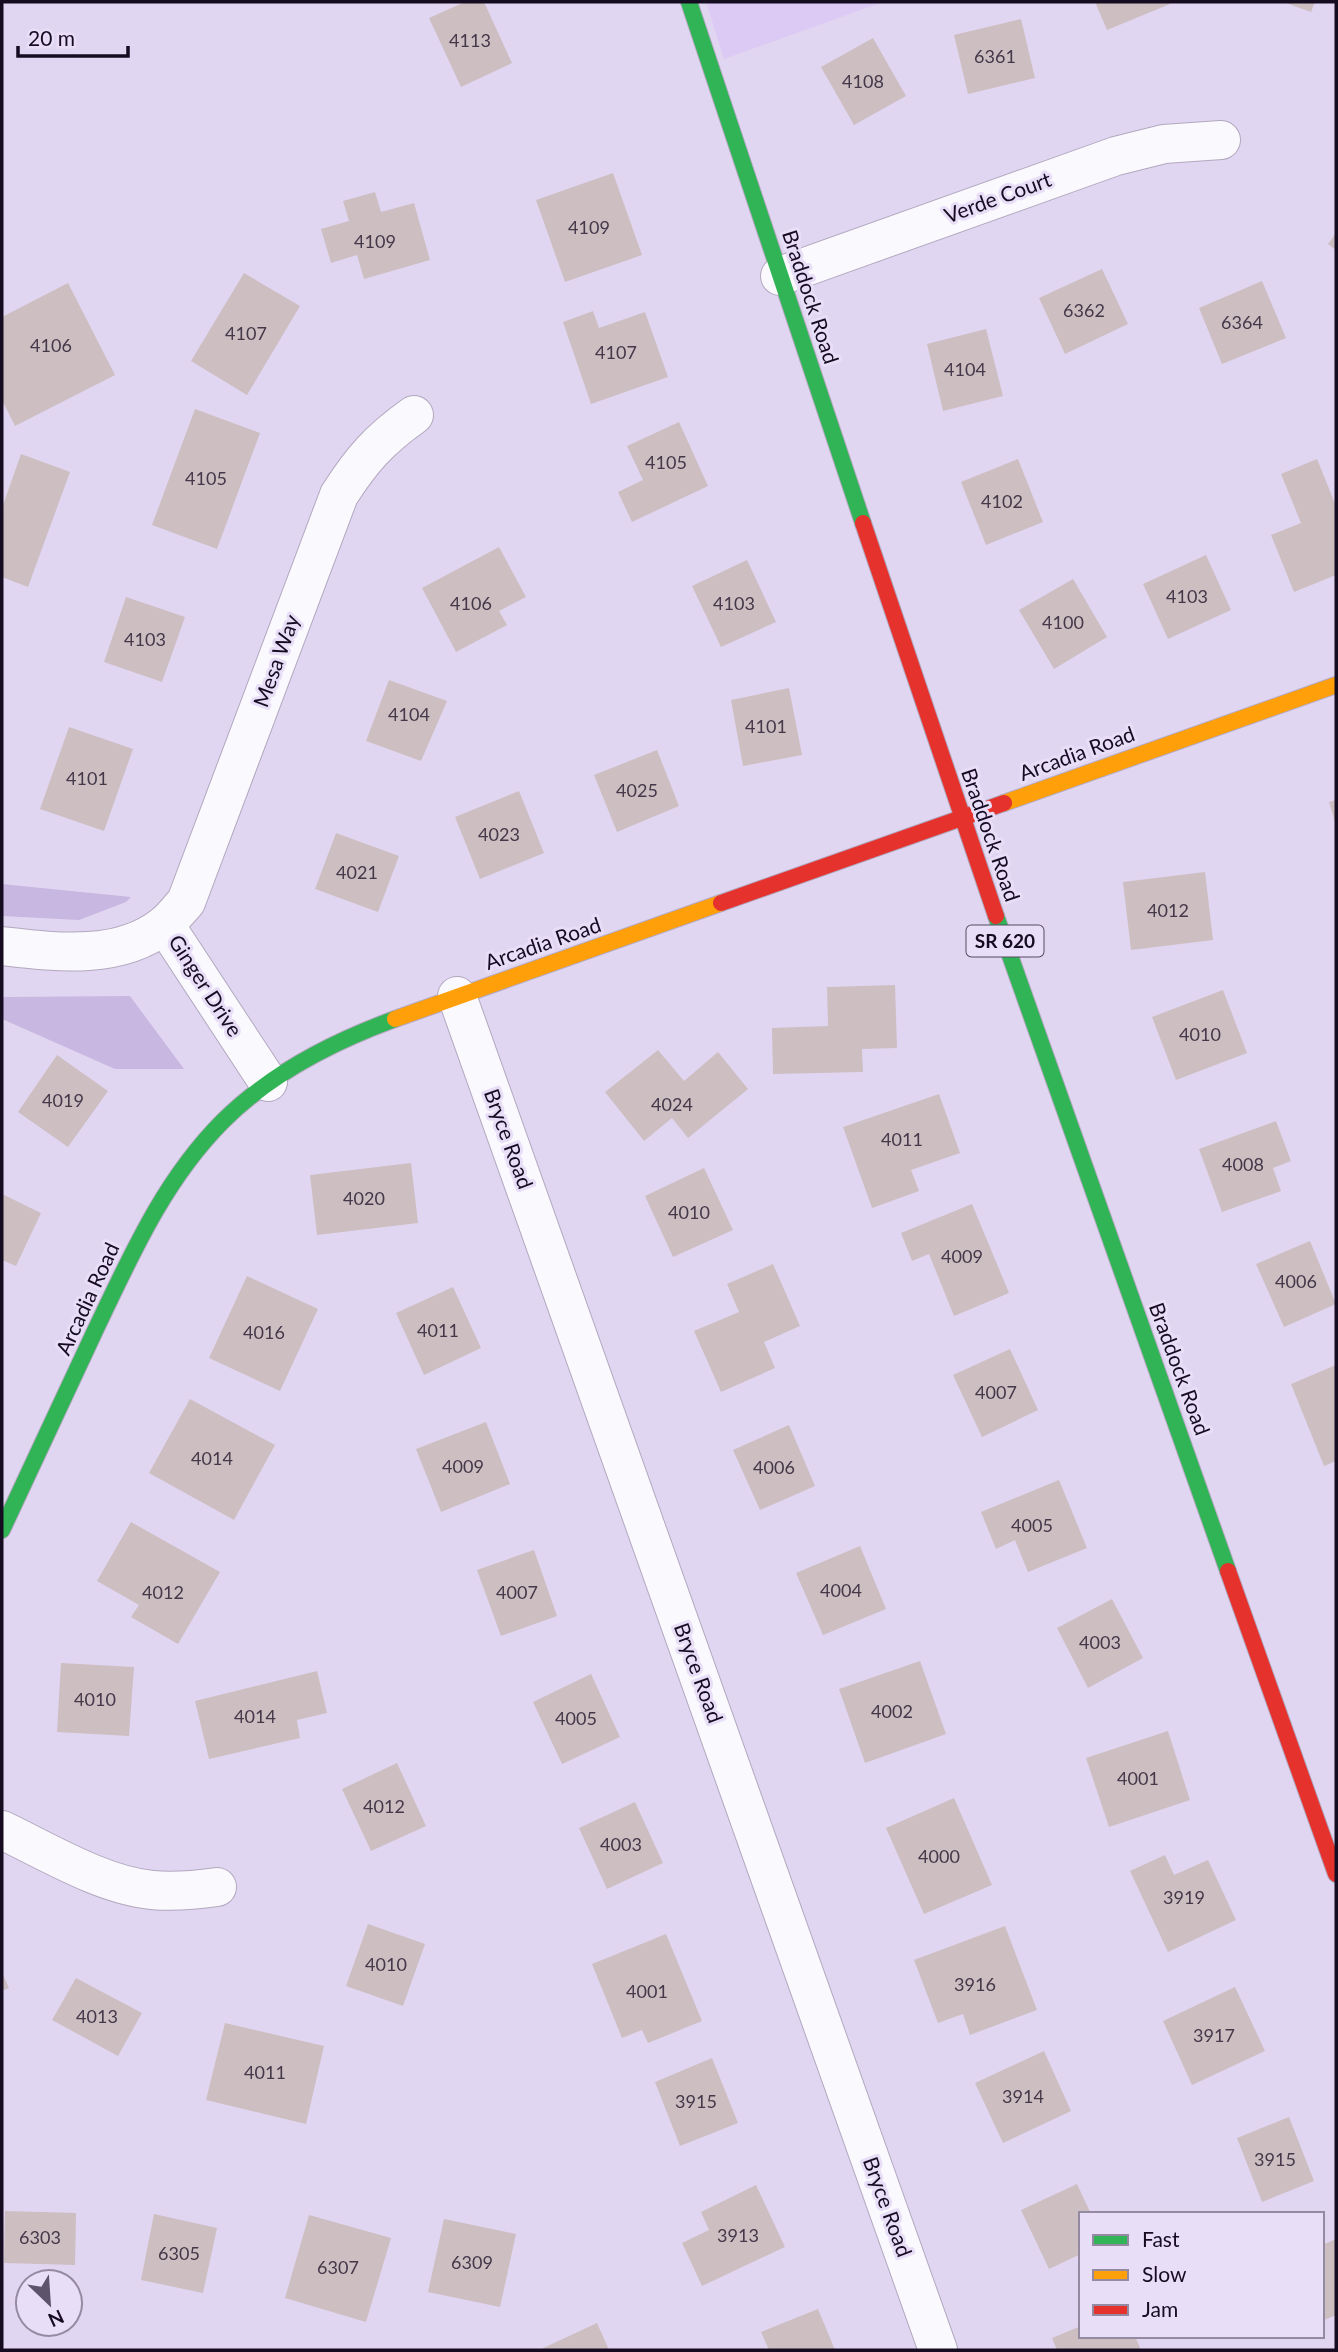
<svg xmlns="http://www.w3.org/2000/svg" width="1338" height="2352" font-family="Lato,sans-serif">
<style>
.built{fill:#dccaf4}
.green{fill:#c8b7e0}
.building{fill:#cdbec1}
.lines{fill:none;stroke-linecap:round;stroke-linejoin:round}
.street-casing{stroke:#b2a8bf;stroke-width:40}
.fast-casing{stroke:#b2a8bf;stroke-width:18}
.slow-casing{stroke:#b2a8bf;stroke-width:18}
.jam-casing{stroke:#b2a8bf;stroke-width:18}
.street{stroke:#faf9fd;stroke-width:38}
.fast{stroke:#30b455;stroke-width:16}
.slow{stroke:#ff9f0a;stroke-width:16}
.jam{stroke:#e5322d;stroke-width:16}
.labels{text-anchor:middle;stroke-width:6;stroke-linejoin:round;paint-order:stroke}
.number-label{font-size:18px;fill:#443849}
.shield{fill:#e8def7;stroke:#554b61;stroke-width:2}
.shield-label{font-size:19px;font-weight:bold;fill:#160c21}
.street-label{font-size:21px;fill:#160c21;stroke:#e8def7}
</style>
<rect width="100%" height="100%" fill="#e1d6f1"/>
<path class="built" d="M 706,2 L 883,2 L 724,59 Z"/>
<path class="green" d="M 2,884 L 131,897 L 126,902 L 79,920 L 2,916 Z
M 130,996 L 184,1069 L 115,1069 L 2,1019 L 2,997 Z"/>
<path class="building" d="M 465,2 L 484,2 L 512,63 L 461,87 L 429,18 Z
M 1095,2 L 1169,2 L 1170,4 L 1107,30 Z
M 1283,2 L 1315,2 L 1311,12 Z
M 1021,19 L 1035,78 L 968,94 L 954,35 Z
M 873,38 L 906,96 L 854,125 L 821,67 Z
M 613,173 L 642,255 L 565,282 L 536,200 Z
M 375,192 L 381,212 L 414,203 L 430,260 L 364,279 L 357,255 L 331,263 L 321,229 L 349,221 L 343,201 Z
M 1336,233 L 1336,250 L 1328,244 Z
M 1102,269 L 1128,324 L 1065,354 L 1039,298 Z
M 244,273 L 300,306 L 247,395 L 191,361 Z
M 1262,281 L 1286,338 L 1222,364 L 1199,308 Z
M 68,283 L 115,375 L 15,426 L 2,400 L 2,317 Z
M 593,311 L 599,328 L 645,312 L 668,377 L 591,404 L 563,322 Z
M 986,329 L 1003,396 L 943,411 L 927,344 Z
M 195,409 L 260,433 L 217,549 L 152,525 Z
M 679,422 L 708,486 L 632,522 L 618,492 L 643,480 L 627,446 Z
M 21,454 L 70,472 L 28,587 L 2,577 L 2,508 Z
M 1018,459 L 1043,522 L 986,545 L 961,482 Z
M 1317,459 L 1336,506 L 1336,575 L 1294,592 L 1271,535 L 1301,523 L 1281,474 Z
M 499,547 L 526,597 L 499,611 L 507,625 L 456,652 L 422,588 Z
M 1206,555 L 1231,610 L 1168,639 L 1143,584 Z
M 747,560 L 776,622 L 721,647 L 692,586 Z
M 1073,579 L 1107,637 L 1054,669 L 1019,610 Z
M 126,597 L 185,617 L 162,682 L 104,662 Z
M 389,680 L 447,701 L 421,761 L 366,741 Z
M 789,688 L 802,755 L 743,766 L 731,700 Z
M 69,727 L 133,749 L 104,831 L 40,809 Z
M 657,750 L 679,806 L 617,832 L 594,775 Z
M 519,791 L 544,853 L 480,879 L 455,817 Z
M 1336,800 L 1336,825 L 1329,802 Z
M 336,833 L 399,856 L 378,912 L 315,889 Z
M 1205,872 L 1213,940 L 1131,950 L 1123,882 Z
M 895,985 L 897,1048 L 862,1049 L 863,1072 L 773,1074 L 772,1028 L 828,1026 L 827,987 Z
M 1223,990 L 1247,1053 L 1176,1080 L 1152,1017 Z
M 658,1050 L 684,1081 L 718,1052 L 748,1089 L 688,1138 L 672,1118 L 644,1141 L 605,1092 Z
M 57,1055 L 108,1091 L 68,1147 L 18,1112 Z
M 939,1094 L 960,1153 L 911,1170 L 919,1191 L 872,1208 L 843,1127 Z
M 1276,1121 L 1291,1161 L 1273,1168 L 1281,1191 L 1222,1212 L 1199,1149 Z
M 411,1163 L 418,1223 L 317,1235 L 310,1175 Z
M 704,1168 L 733,1230 L 673,1257 L 645,1196 Z
M 2,1194 L 41,1213 L 16,1266 L 2,1260 Z
M 972,1204 L 1009,1293 L 954,1316 L 929,1254 L 912,1261 L 901,1233 Z
M 1310,1241 L 1336,1304 L 1284,1327 L 1256,1264 Z
M 773,1264 L 800,1326 L 764,1342 L 775,1368 L 721,1392 L 694,1331 L 739,1312 L 727,1284 Z
M 247,1276 L 318,1309 L 280,1391 L 209,1358 Z
M 453,1287 L 481,1348 L 424,1375 L 396,1313 Z
M 1010,1349 L 1038,1410 L 982,1437 L 953,1375 Z
M 1336,1365 L 1336,1461 L 1324,1466 L 1291,1384 Z
M 190,1399 L 275,1445 L 234,1520 L 149,1473 Z
M 486,1422 L 510,1484 L 441,1512 L 416,1449 Z
M 789,1425 L 815,1486 L 760,1510 L 733,1450 Z
M 1059,1480 L 1087,1548 L 1028,1572 L 1015,1540 L 996,1549 L 981,1512 Z
M 131,1522 L 220,1572 L 178,1644 L 131,1617 L 139,1605 L 97,1581 Z
M 860,1546 L 886,1609 L 823,1635 L 796,1573 Z
M 534,1550 L 557,1616 L 501,1636 L 477,1570 Z
M 1112,1599 L 1143,1658 L 1088,1688 L 1057,1628 Z
M 920,1661 L 946,1734 L 865,1763 L 839,1689 Z
M 61,1663 L 134,1667 L 129,1736 L 57,1732 Z
M 317,1671 L 327,1713 L 297,1720 L 300,1738 L 209,1759 L 195,1701 Z
M 591,1674 L 620,1737 L 562,1764 L 533,1702 Z
M 1168,1731 L 1190,1800 L 1109,1827 L 1086,1758 Z
M 397,1763 L 426,1826 L 371,1851 L 342,1789 Z
M 954,1798 L 992,1885 L 924,1914 L 886,1828 Z
M 635,1802 L 663,1863 L 607,1889 L 579,1828 Z
M 1165,1855 L 1174,1875 L 1208,1860 L 1236,1920 L 1168,1952 L 1130,1871 Z
M 368,1924 L 425,1944 L 403,2006 L 346,1986 Z
M 1005,1926 L 1037,2010 L 970,2035 L 963,2014 L 938,2023 L 914,1960 Z
M 666,1934 L 702,2021 L 648,2043 L 642,2030 L 622,2038 L 592,1964 Z
M 2,1972 L 9,1988 L 2,1991 Z
M 76,1978 L 142,2013 L 118,2056 L 52,2020 Z
M 1235,1987 L 1265,2051 L 1192,2085 L 1163,2021 Z
M 225,2023 L 324,2046 L 306,2124 L 206,2100 Z
M 1044,2051 L 1071,2111 L 1003,2143 L 975,2083 Z
M 712,2058 L 738,2123 L 680,2146 L 655,2082 Z
M 1289,2117 L 1314,2181 L 1262,2202 L 1237,2138 Z
M 1077,2184 L 1091,2214 L 1081,2214 L 1081,2254 L 1049,2269 L 1021,2210 Z
M 756,2185 L 785,2247 L 702,2286 L 682,2243 L 709,2230 L 701,2212 Z
M 5,2211 L 76,2213 L 75,2265 L 4,2263 Z
M 154,2214 L 217,2228 L 203,2293 L 141,2280 Z
M 309,2215 L 391,2238 L 366,2322 L 285,2298 Z
M 444,2219 L 516,2234 L 500,2307 L 428,2292 Z
M 1336,2239 L 1336,2315 L 1322,2321 L 1322,2245 Z
M 818,2309 L 835,2350 L 769,2350 L 761,2332 Z
M 597,2323 L 609,2350 L 539,2350 Z
M 1081,2326 L 1081,2336 L 1135,2336 L 1141,2350 L 1057,2350 L 1052,2338 Z"/>
<g class="lines">
<defs>
<path id="street" d="M 780,276 L 1116,156 L 1164,144 L 1221,140
M 165,925 L 268,1082
M 2,946 C 54,952 119,961 164,925 C 172,919 179,909 186,902 L 339,495 C 362,459 379,440 414,415
M 457,996 L 938,2350
M 2,1830 C 48,1852 102,1885 152,1890 C 174,1892 196,1890 217,1887"/>
<path id="fast" d="M 689,2 L 863,523
M 996,916 L 1228,1571
M 2,1530 C 33,1465 63,1399 94,1333 C 130,1258 163,1181 223,1121 C 271,1073 332,1042 395,1019"/>
<path id="slow" d="M 1004,803 L 1336,685
M 395,1019 L 721,903"/>
<path id="jam" d="M 863,523 L 996,916
M 721,903 L 1004,803
M 1228,1571 L 1336,1874"/>
</defs>
<use href="#street" class="street-casing"/>
<use href="#fast" class="fast-casing"/>
<use href="#slow" class="slow-casing"/>
<use href="#jam" class="jam-casing"/>
<use href="#street" class="street"/>
<use href="#fast" class="fast"/>
<use href="#slow" class="slow"/>
<use href="#jam" class="jam"/>
</g>
<g class="labels">
<g class="number-label">
<text x="470" y="47">4113</text>
<text x="995" y="63">6361</text>
<text x="863" y="88">4108</text>
<text x="589" y="234">4109</text>
<text x="375" y="248">4109</text>
<text x="1084" y="317">6362</text>
<text x="1242" y="329">6364</text>
<text x="246" y="340">4107</text>
<text x="51" y="352">4106</text>
<text x="616" y="359">4107</text>
<text x="965" y="376">4104</text>
<text x="666" y="469">4105</text>
<text x="206" y="485">4105</text>
<text x="1002" y="508">4102</text>
<text x="1187" y="603">4103</text>
<text x="471" y="610">4106</text>
<text x="734" y="610">4103</text>
<text x="1063" y="629">4100</text>
<text x="145" y="646">4103</text>
<text x="409" y="721">4104</text>
<text x="766" y="733">4101</text>
<text x="87" y="785">4101</text>
<text x="637" y="797">4025</text>
<text x="499" y="841">4023</text>
<text x="357" y="879">4021</text>
<text x="1168" y="917">4012</text>
<text x="1200" y="1041">4010</text>
<text x="63" y="1107">4019</text>
<text x="672" y="1111">4024</text>
<text x="902" y="1146">4011</text>
<text x="1243" y="1171">4008</text>
<text x="364" y="1205">4020</text>
<text x="689" y="1219">4010</text>
<text x="962" y="1263">4009</text>
<text x="1296" y="1288">4006</text>
<text x="438" y="1337">4011</text>
<text x="264" y="1339">4016</text>
<text x="996" y="1399">4007</text>
<text x="212" y="1465">4014</text>
<text x="463" y="1473">4009</text>
<text x="774" y="1474">4006</text>
<text x="1032" y="1532">4005</text>
<text x="841" y="1597">4004</text>
<text x="163" y="1599">4012</text>
<text x="517" y="1599">4007</text>
<text x="1100" y="1649">4003</text>
<text x="95" y="1706">4010</text>
<text x="892" y="1718">4002</text>
<text x="255" y="1723">4014</text>
<text x="576" y="1725">4005</text>
<text x="1138" y="1785">4001</text>
<text x="384" y="1813">4012</text>
<text x="621" y="1851">4003</text>
<text x="939" y="1863">4000</text>
<text x="1184" y="1904">3919</text>
<text x="386" y="1971">4010</text>
<text x="975" y="1991">3916</text>
<text x="647" y="1998">4001</text>
<text x="97" y="2023">4013</text>
<text x="1214" y="2042">3917</text>
<text x="265" y="2079">4011</text>
<text x="1023" y="2103">3914</text>
<text x="696" y="2108">3915</text>
<text x="1275" y="2166">3915</text>
<text x="738" y="2242">3913</text>
<text x="40" y="2244">6303</text>
<text x="179" y="2260">6305</text>
<text x="472" y="2269">6309</text>
<text x="338" y="2274">6307</text>
</g>
<rect class="shield" x="966.5" y="925.5" width="77" height="31" rx="5"/>
<g class="shield-label">
<text x="1005" y="948">SR 620</text>
</g>
<g class="street-label">
<text transform="translate(998 198) rotate(-20)" y="7">Verde Court</text>
<text transform="translate(810 297) rotate(72)" y="7">Braddock Road</text>
<text transform="translate(277 661) rotate(-70)" y="7">Mesa Way</text>
<text transform="translate(1077 754) rotate(-20)" y="7">Arcadia Road</text>
<text transform="translate(990 835) rotate(71)" y="7">Braddock Road</text>
<text transform="translate(543 944) rotate(-19)" y="7">Arcadia Road</text>
<text transform="translate(205 986) rotate(57)" y="7">Ginger Drive</text>
<text transform="translate(508 1139) rotate(70)" y="7">Bryce Road</text>
<text transform="translate(88 1299) rotate(-65)" y="7">Arcadia Road</text>
<text transform="translate(1179 1369) rotate(70)" y="7">Braddock Road</text>
<text transform="translate(698 1673) rotate(70)" y="7">Bryce Road</text>
<text transform="translate(887 2207) rotate(70)" y="7">Bryce Road</text>
</g>
</g>
<rect width="1338" height="2352" fill="none" stroke="#160c21" stroke-width="7"/>
<rect x="1079" y="2212" width="245" height="126" fill="#e8def7" stroke="#948aa1" stroke-width="2"/>
<rect x="1093" y="2235" width="35" height="10" fill="#30b455" stroke="#948aa1" stroke-width="2"/>
<text x="1142" y="2247" font-size="21" fill="#160c21">Fast</text>
<rect x="1093" y="2270" width="35" height="10" fill="#ff9f0a" stroke="#948aa1" stroke-width="2"/>
<text x="1142" y="2282" font-size="21" fill="#160c21">Slow</text>
<rect x="1093" y="2305" width="35" height="10" fill="#e5322d" stroke="#948aa1" stroke-width="2"/>
<text x="1142" y="2317" font-size="21" fill="#160c21">Jam</text>
<g transform="translate(49 2303) rotate(155)"><circle r="33" fill="#e8def7" stroke="#948aa1" stroke-width="2"/>
<path d="M0-5L12 26L0 18L-12 26Z" fill="#5d536a"/>
<text y="-10" font-size="19" font-weight="bold" text-anchor="middle" fill="#160c21">N</text>
</g>
<path d="M18 46v10h110v-10" fill="none" stroke="#160c21" stroke-width="3.5"/>
<text x="28" y="46" font-size="21" fill="#160c21" stroke="#e8def7" stroke-width="5" paint-order="stroke">20 m</text>
</svg>
